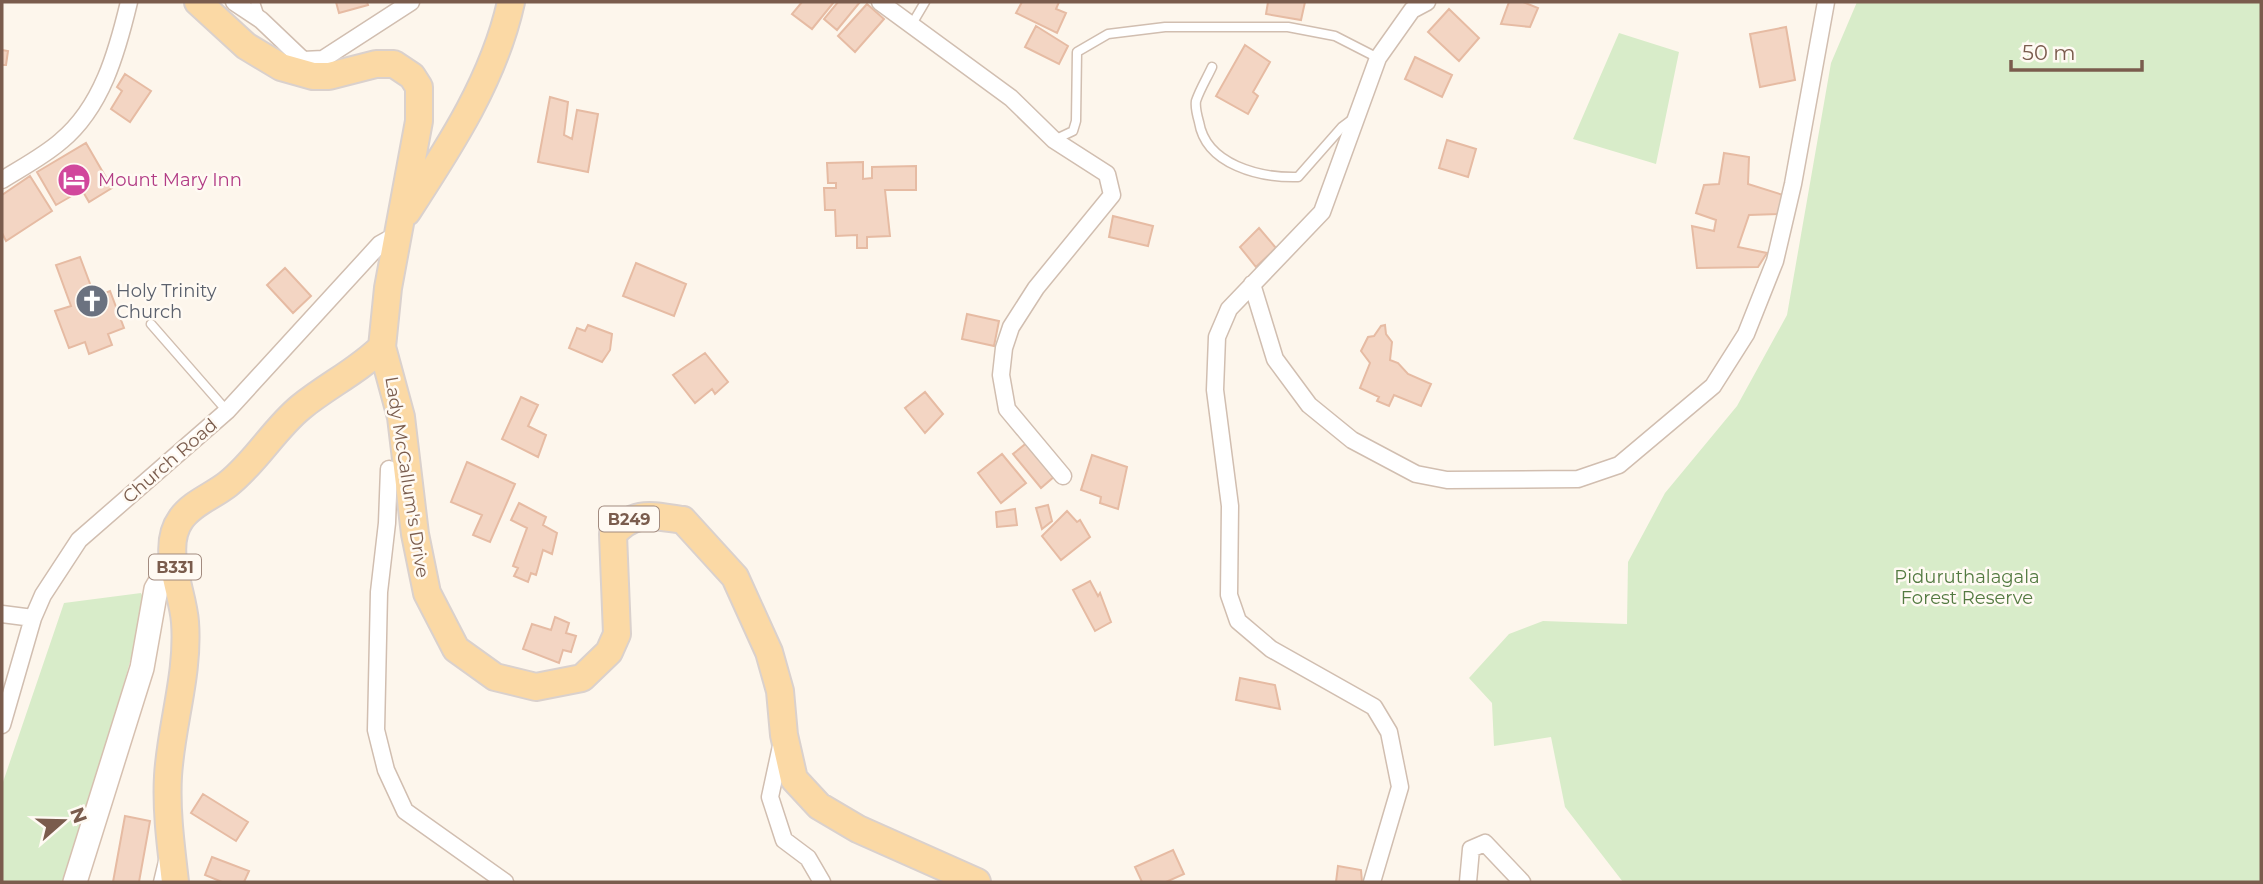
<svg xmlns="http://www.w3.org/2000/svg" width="2263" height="884" font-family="Montserrat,sans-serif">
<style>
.green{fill:#d8ecc9}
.building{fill:#f3d5c3;stroke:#e6bba3;stroke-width:2}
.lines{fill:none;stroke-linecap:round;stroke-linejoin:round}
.lane-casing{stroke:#d1beb0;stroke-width:11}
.street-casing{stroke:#d1beb0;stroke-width:19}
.secondary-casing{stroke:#d6c0b0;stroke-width:26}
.primary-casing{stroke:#dad1cd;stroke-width:30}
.lane{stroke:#fff;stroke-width:8}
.street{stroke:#fff;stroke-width:16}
.secondary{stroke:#fff;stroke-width:23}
.primary{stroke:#fbd9a5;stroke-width:26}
.labels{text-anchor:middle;stroke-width:5;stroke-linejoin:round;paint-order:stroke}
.shield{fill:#fffaf3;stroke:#a28b7f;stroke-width:2}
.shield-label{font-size:16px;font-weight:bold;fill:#7a5c4d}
.hotel-label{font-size:18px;fill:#b23c85;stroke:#fffaf3;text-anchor:start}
.worship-label{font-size:18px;fill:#5b616d;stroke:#fffaf3;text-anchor:start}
.street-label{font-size:18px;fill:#7a5c4d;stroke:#fffaf3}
.park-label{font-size:18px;fill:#537a41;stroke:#fffaf3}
</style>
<rect width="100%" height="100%" fill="#fdf6ec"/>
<path class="green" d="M 1857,2 L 2261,2 L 2261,882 L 1623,882 L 1565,807 L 1551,737 L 1494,746 L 1492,703 L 1469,678 L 1509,634 L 1543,621 L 1627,624 L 1628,562 L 1665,493 L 1737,406 L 1787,315 L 1831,63 Z
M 1619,33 L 1679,52 L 1656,164 L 1573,139 Z
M 141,593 L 146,604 L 98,777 L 62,882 L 2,882 L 2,785 L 64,603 Z"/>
<path class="building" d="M 336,2 L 367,2 L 368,5 L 339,13 Z
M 802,2 L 834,2 L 812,29 L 792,14 Z
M 838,2 L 860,2 L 837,30 L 824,19 Z
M 1022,2 L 1059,2 L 1056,9 L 1066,13 L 1057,33 L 1016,13 Z
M 1268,2 L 1305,2 L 1301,20 L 1266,14 Z
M 1509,2 L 1523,2 L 1538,8 L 1530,27 L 1501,24 Z
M 867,4 L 884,19 L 855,52 L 838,36 Z
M 1449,9 L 1479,38 L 1459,61 L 1428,32 Z
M 1036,26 L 1068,46 L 1059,64 L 1025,47 Z
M 1786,27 L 1795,80 L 1760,87 L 1750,34 Z
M 1245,45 L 1270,62 L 1253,92 L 1258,96 L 1248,114 L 1216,96 Z
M 2,50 L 8,51 L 6,65 L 2,65 Z
M 1415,57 L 1452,75 L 1442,97 L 1405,79 Z
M 125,74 L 151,91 L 130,122 L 111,109 L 122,91 L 117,87 Z
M 550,97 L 568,102 L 564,135 L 572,139 L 577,110 L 598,114 L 588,172 L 538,162 Z
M 1447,140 L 1476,149 L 1468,177 L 1439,168 Z
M 86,143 L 112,188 L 89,202 L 82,190 L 56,205 L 37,172 Z
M 1724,153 L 1749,157 L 1748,184 L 1783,195 L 1778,214 L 1749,215 L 1738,247 L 1767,253 L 1758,267 L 1697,268 L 1692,226 L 1714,231 L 1716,220 L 1696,213 L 1704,185 L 1719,184 Z
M 863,162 L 863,179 L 872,178 L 872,167 L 916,166 L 916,190 L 885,190 L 890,236 L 867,237 L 867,248 L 857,248 L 857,235 L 836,236 L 835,210 L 825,210 L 824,188 L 836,188 L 836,183 L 828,183 L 827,163 Z
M 30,176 L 52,211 L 6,241 L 2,233 L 2,195 Z
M 1113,216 L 1153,226 L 1148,246 L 1109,237 Z
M 1259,228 L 1276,248 L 1256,267 L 1240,247 Z
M 80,257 L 95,297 L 110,291 L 124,328 L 108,334 L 112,345 L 89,354 L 85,342 L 69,348 L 55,311 L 71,306 L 56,265 Z
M 636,263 L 686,284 L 674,316 L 623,296 Z
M 285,268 L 311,296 L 293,313 L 267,285 Z
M 967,314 L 999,321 L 994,346 L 962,339 Z
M 588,325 L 612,334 L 610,350 L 602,362 L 569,348 L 577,328 L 585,331 Z
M 1385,325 L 1386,334 L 1392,342 L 1390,360 L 1398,363 L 1408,374 L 1431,384 L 1421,406 L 1394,395 L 1389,406 L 1377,401 L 1379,397 L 1360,388 L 1370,363 L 1361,351 L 1368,337 L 1374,336 L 1381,326 Z
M 705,353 L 728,382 L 715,394 L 712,389 L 695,403 L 673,375 Z
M 925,392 L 943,414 L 925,433 L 905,408 Z
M 521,397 L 538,405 L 528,426 L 546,435 L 538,457 L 502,439 Z
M 1029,441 L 1056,475 L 1041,488 L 1013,454 Z
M 1002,454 L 1026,483 L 1001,503 L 978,473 Z
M 1092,455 L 1127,467 L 1118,509 L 1100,503 L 1101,497 L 1081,490 Z
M 467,462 L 515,484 L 490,542 L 473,535 L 482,515 L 451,502 Z
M 519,503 L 546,517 L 543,525 L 557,533 L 552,554 L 543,550 L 536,575 L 531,573 L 528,582 L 514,576 L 518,568 L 513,566 L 527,528 L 511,520 Z
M 1048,505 L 1052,521 L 1042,529 L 1036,508 Z
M 1015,509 L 1017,525 L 997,527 L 996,512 Z
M 1067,511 L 1077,522 L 1080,520 L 1090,537 L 1061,560 L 1042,536 Z
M 1090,581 L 1098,596 L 1100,593 L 1111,622 L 1095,631 L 1073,590 Z
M 555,617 L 569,623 L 566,633 L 576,636 L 571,652 L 563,650 L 559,663 L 523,649 L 532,624 L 551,630 Z
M 1240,678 L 1275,685 L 1280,709 L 1236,700 Z
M 203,794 L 248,822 L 236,841 L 191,813 Z
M 125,816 L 150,821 L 139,882 L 113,882 Z
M 1173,850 L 1184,874 L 1166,882 L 1142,882 L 1135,867 Z
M 212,857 L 249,871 L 244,882 L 222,882 L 205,875 Z
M 1338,866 L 1361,870 L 1362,882 L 1336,882 Z"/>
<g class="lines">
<defs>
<path id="lane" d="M 255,2 L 260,17
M 912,24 L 925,2
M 1212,67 C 1207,78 1200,89 1196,101 C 1195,107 1197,115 1199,122 C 1206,165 1260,178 1298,177 L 1342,127 L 1354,118
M 1054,140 L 1073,131 L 1076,121 L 1077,52 L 1108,34 L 1165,27 L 1288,27 L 1335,36 L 1378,58
M 151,324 L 227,411
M 158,882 L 163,861"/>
<path id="street" d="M 234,2 L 261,20 L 303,60 L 323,59 L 411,2
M 880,2 L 1011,98 L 1054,140 L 1107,174 L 1112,195 L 1036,288 L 1011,327 L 1004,348 L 1001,375 L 1007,409 L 1063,476
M 2,180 C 21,168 44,156 61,141 C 102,107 117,52 129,2
M 1252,284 L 1275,359 L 1309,405 L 1352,440 L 1416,474 L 1447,480 L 1578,479 L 1619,465 L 1713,386 L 1746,334 L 1775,261 L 1793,184 L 1826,2
M 389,469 L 387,523 L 379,592 L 376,730 L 386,770 L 405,811 L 505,882
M 2,614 L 33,618
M 2,725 L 33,618 L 43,595 L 79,540 L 227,411 L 380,244 L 398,234
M 781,746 L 770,797 L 784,840 L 808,858 L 822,882
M 1372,882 L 1400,787 L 1389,732 L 1374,707 L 1271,649 L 1238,621 L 1229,595 L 1230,506 L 1215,390 L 1217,337 L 1229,309 L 1322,212 L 1378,58 L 1412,10 L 1427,2
M 1468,882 L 1471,849 L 1485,843 L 1522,882"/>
<path id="secondary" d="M 75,882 L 142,668 L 156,589 L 173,560"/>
<path id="primary" d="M 198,2 L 246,46 L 281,67 L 313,76 L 329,76 L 376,64 L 394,64 L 412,76 L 419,87 L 419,121 L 388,288 L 382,347 L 401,417 L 415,534 L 427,593 L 456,649 L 495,677 L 536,687 L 582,678 L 609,652 L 617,634 L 613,534 C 636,509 652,516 683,520 L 735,577 L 769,652 L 780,691 L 784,735 L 794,779 L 819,806 L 858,829 L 977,882
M 407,212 C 450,146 494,79 511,2
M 175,882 C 171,847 166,811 168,776 C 171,725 189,674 185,622 C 183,591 160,548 181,519 C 192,503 213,496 228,484 C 256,462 274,429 301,407 C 328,385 358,371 382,347"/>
</defs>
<use href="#lane" class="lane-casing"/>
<use href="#street" class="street-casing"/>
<use href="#secondary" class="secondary-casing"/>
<use href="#primary" class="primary-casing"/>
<use href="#lane" class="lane"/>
<use href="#street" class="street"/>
<use href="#secondary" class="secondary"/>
<use href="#primary" class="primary"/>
</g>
<defs>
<symbol id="hotel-disc" viewBox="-11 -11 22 22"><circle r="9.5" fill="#d1479c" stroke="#fffaf3"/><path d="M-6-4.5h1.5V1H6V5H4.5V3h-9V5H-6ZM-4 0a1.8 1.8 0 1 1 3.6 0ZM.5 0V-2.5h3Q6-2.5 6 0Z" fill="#fff"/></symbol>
<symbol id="church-disc" viewBox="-11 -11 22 22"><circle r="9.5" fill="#6b7280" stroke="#fffaf3"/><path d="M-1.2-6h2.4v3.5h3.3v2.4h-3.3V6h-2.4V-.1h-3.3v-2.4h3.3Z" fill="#fff"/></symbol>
</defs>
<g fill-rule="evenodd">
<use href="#hotel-disc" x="55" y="161" width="38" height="38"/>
<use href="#church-disc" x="73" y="282" width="38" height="38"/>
</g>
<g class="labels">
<g class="shield">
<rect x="599" y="506.5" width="60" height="25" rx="5"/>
<rect x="149" y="554.5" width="52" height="25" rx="5"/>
</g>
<g class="shield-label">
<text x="629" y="525">B249</text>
<text x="175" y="573">B331</text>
</g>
<g class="hotel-label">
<text x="98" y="186">Mount Mary Inn</text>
</g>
<g class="worship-label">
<text x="116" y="297">Holy Trinity<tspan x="116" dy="21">Church</tspan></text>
</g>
<g class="street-label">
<text transform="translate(170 461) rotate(-41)" y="6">Church Road</text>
<text transform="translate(407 477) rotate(81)" y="6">Lady McCallum's Drive</text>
</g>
<g class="park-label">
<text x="1967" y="583">Piduruthalagala<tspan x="1967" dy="21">Forest Reserve</tspan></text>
</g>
</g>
<rect width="2263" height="884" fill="none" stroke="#7a5c4d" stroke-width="7"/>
<g transform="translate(63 821) rotate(70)" stroke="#fffaf3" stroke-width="5" paint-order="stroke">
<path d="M0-5L12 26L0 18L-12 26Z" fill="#7a5c4d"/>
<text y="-10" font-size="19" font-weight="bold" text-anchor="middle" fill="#7a5c4d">N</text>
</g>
<path d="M2011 60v10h131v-10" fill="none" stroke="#7a5c4d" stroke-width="3.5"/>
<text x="2022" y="60" font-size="21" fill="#7a5c4d" stroke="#fffaf3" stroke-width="5" paint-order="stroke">50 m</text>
</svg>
